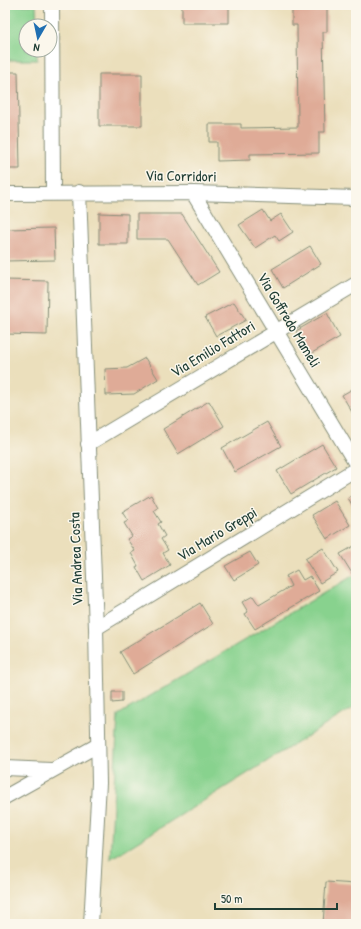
<svg xmlns="http://www.w3.org/2000/svg" width="361" height="929" font-family="'Patrick Hand',sans-serif">
<style>
.green{fill:#88d28e;stroke:#548861}
.building{fill:#dfab97}
.lines{fill:none;stroke-linecap:round;stroke-linejoin:round}
.minor-casing{stroke:#858e78;stroke-width:16}
.minor{stroke:#fff;stroke-width:14}
.labels{text-anchor:middle;stroke-width:3;stroke-linejoin:round;paint-order:stroke}
.street-label{font-size:15px;fill:#1f3d34;stroke:#fbf7ec}
</style>
<rect width="100%" height="100%" fill="#fbf7ec"/>
<filter id="ink" filterUnits="userSpaceOnUse"><feTurbulence type="fractalNoise" baseFrequency=".025" numOctaves="2"/><feDisplacementMap in="SourceGraphic" scale="8" xChannelSelector="R" yChannelSelector="G"/><feConvolveMatrix kernelMatrix="1 2 1 2 8 2 1 2 1" color-interpolation-filters="sRGB"/></filter>
<filter id="wash" filterUnits="userSpaceOnUse"><feTurbulence type="fractalNoise" baseFrequency=".012" numOctaves="4" result="noise"/><feDisplacementMap in="SourceGraphic" scale="16" xChannelSelector="R" yChannelSelector="G"/><feGaussianBlur stdDeviation="0.9" result="paint"/><feColorMatrix in="noise" values="0 0 0 0 0 0 0 0 0 0 0 0 0 0 0 0 0 1.4 0 .05"/><feComposite in="paint" operator="in"/></filter>
<g filter="url(#wash)">
<rect width="100%" height="100%" fill="#ebdfbc"/>
<path class="green" d="M 5,5 L 36,5 L 37,26 L 26,26 L 26,50 L 37,50 L 37,60 L 5,60 Z
M 356,574 L 356,706 L 110,859 L 118,715 Z"/>
<g id="blocks">
<path class="building" d="M 182,5 L 229,5 L 229,23 L 182,23 Z
M 292,5 L 327,5 L 327,32 L 323,32 L 325,132 L 319,132 L 319,153 L 250,154 L 250,160 L 217,161 L 217,142 L 209,142 L 209,124 L 241,124 L 241,128 L 298,127 L 297,25 L 292,25 Z
M 5,72 L 18,72 L 20,169 L 5,169 Z
M 99,74 L 142,74 L 142,126 L 99,126 Z
M 263,210 L 270,221 L 281,214 L 293,232 L 279,241 L 275,235 L 255,248 L 239,225 Z
M 99,213 L 128,214 L 128,244 L 99,244 Z
M 137,214 L 182,214 L 219,272 L 198,285 L 168,239 L 137,239 Z
M 54,228 L 55,260 L 5,261 L 5,229 Z
M 310,246 L 321,264 L 283,288 L 272,269 Z
M 5,280 L 48,281 L 47,335 L 5,334 Z
M 234,302 L 246,320 L 216,336 L 205,317 Z
M 327,313 L 340,337 L 310,354 L 296,331 Z
M 145,358 L 158,379 L 134,394 L 106,395 L 105,369 L 127,368 Z
M 356,387 L 356,419 L 342,395 Z
M 209,401 L 224,426 L 178,454 L 163,429 Z
M 267,422 L 281,446 L 235,472 L 222,448 Z
M 322,444 L 336,467 L 291,494 L 277,471 Z
M 356,493 L 356,511 L 348,498 Z
M 151,495 L 158,508 L 154,511 L 161,522 L 158,524 L 165,536 L 161,539 L 168,550 L 163,553 L 170,565 L 144,581 L 136,567 L 138,566 L 131,553 L 135,551 L 127,539 L 132,536 L 124,523 L 128,521 L 122,512 Z
M 335,501 L 350,525 L 327,539 L 312,515 Z
M 356,545 L 356,574 L 353,575 L 340,554 Z
M 323,548 L 338,572 L 320,583 L 305,559 Z
M 250,552 L 258,565 L 234,580 L 225,566 Z
M 297,570 L 303,580 L 310,576 L 319,591 L 255,629 L 245,614 L 248,612 L 242,602 L 253,596 L 259,605 L 291,586 L 286,576 Z
M 200,603 L 213,624 L 133,674 L 120,652 Z
M 112,692 L 122,692 L 122,702 L 112,703 Z
M 326,882 L 356,884 L 356,924 L 323,924 Z"/>
</g>
</g>
<g filter="url(#ink)">
<use href="#blocks" fill-opacity="0" stroke="#858e78" stroke-width="1"/>
<g class="lines">
<defs>
<path id="minor" d="M 52,5 L 53,193
M 79,192 L 96,628 L 99,783 L 91,924
M 193,193 L 356,464
M 5,194 L 193,193 L 356,198
M 88,444 L 356,284
M 96,628 L 356,469
M 5,768 L 51,770
M 5,797 L 98,745"/>
</defs>
<use href="#minor" class="minor-casing"/>
<use href="#minor" class="minor"/>
</g>
</g>
<g class="labels">
<g class="street-label">
<text transform="translate(181 176) rotate(1)" y="5">Via Corridori</text>
<text transform="translate(289 320) rotate(59)" y="5">Via Goffredo Mameli</text>
<text transform="translate(213 349) rotate(-31)" y="5">Via Emilio Fattori</text>
<text transform="translate(217 534) rotate(-31)" y="5">Via Mario Greppi</text>
<text transform="translate(76 559) rotate(-92)" y="5">Via Andrea Costa</text>
</g>
</g>
<rect width="361" height="929" fill="none" stroke="#fbf7ec" stroke-width="20"/>
<g transform="translate(38 38) rotate(189)"><circle r="19" fill="#fbf7ec" stroke="#a3ada2"/>
<path d="M0-3L7 15L0 10L-7 15Z" fill="#1f6fb2"/>
<text y="-6" font-size="11" font-weight="bold" text-anchor="middle" fill="#1f3d34">N</text>
</g>
<path d="M215 903v6h122v-6" fill="none" stroke="#1f3d34" stroke-width="2"/>
<text x="221" y="903" font-size="12" fill="#1f3d34" stroke="#fbf7ec" stroke-width="3" paint-order="stroke">50 m</text>
</svg>
